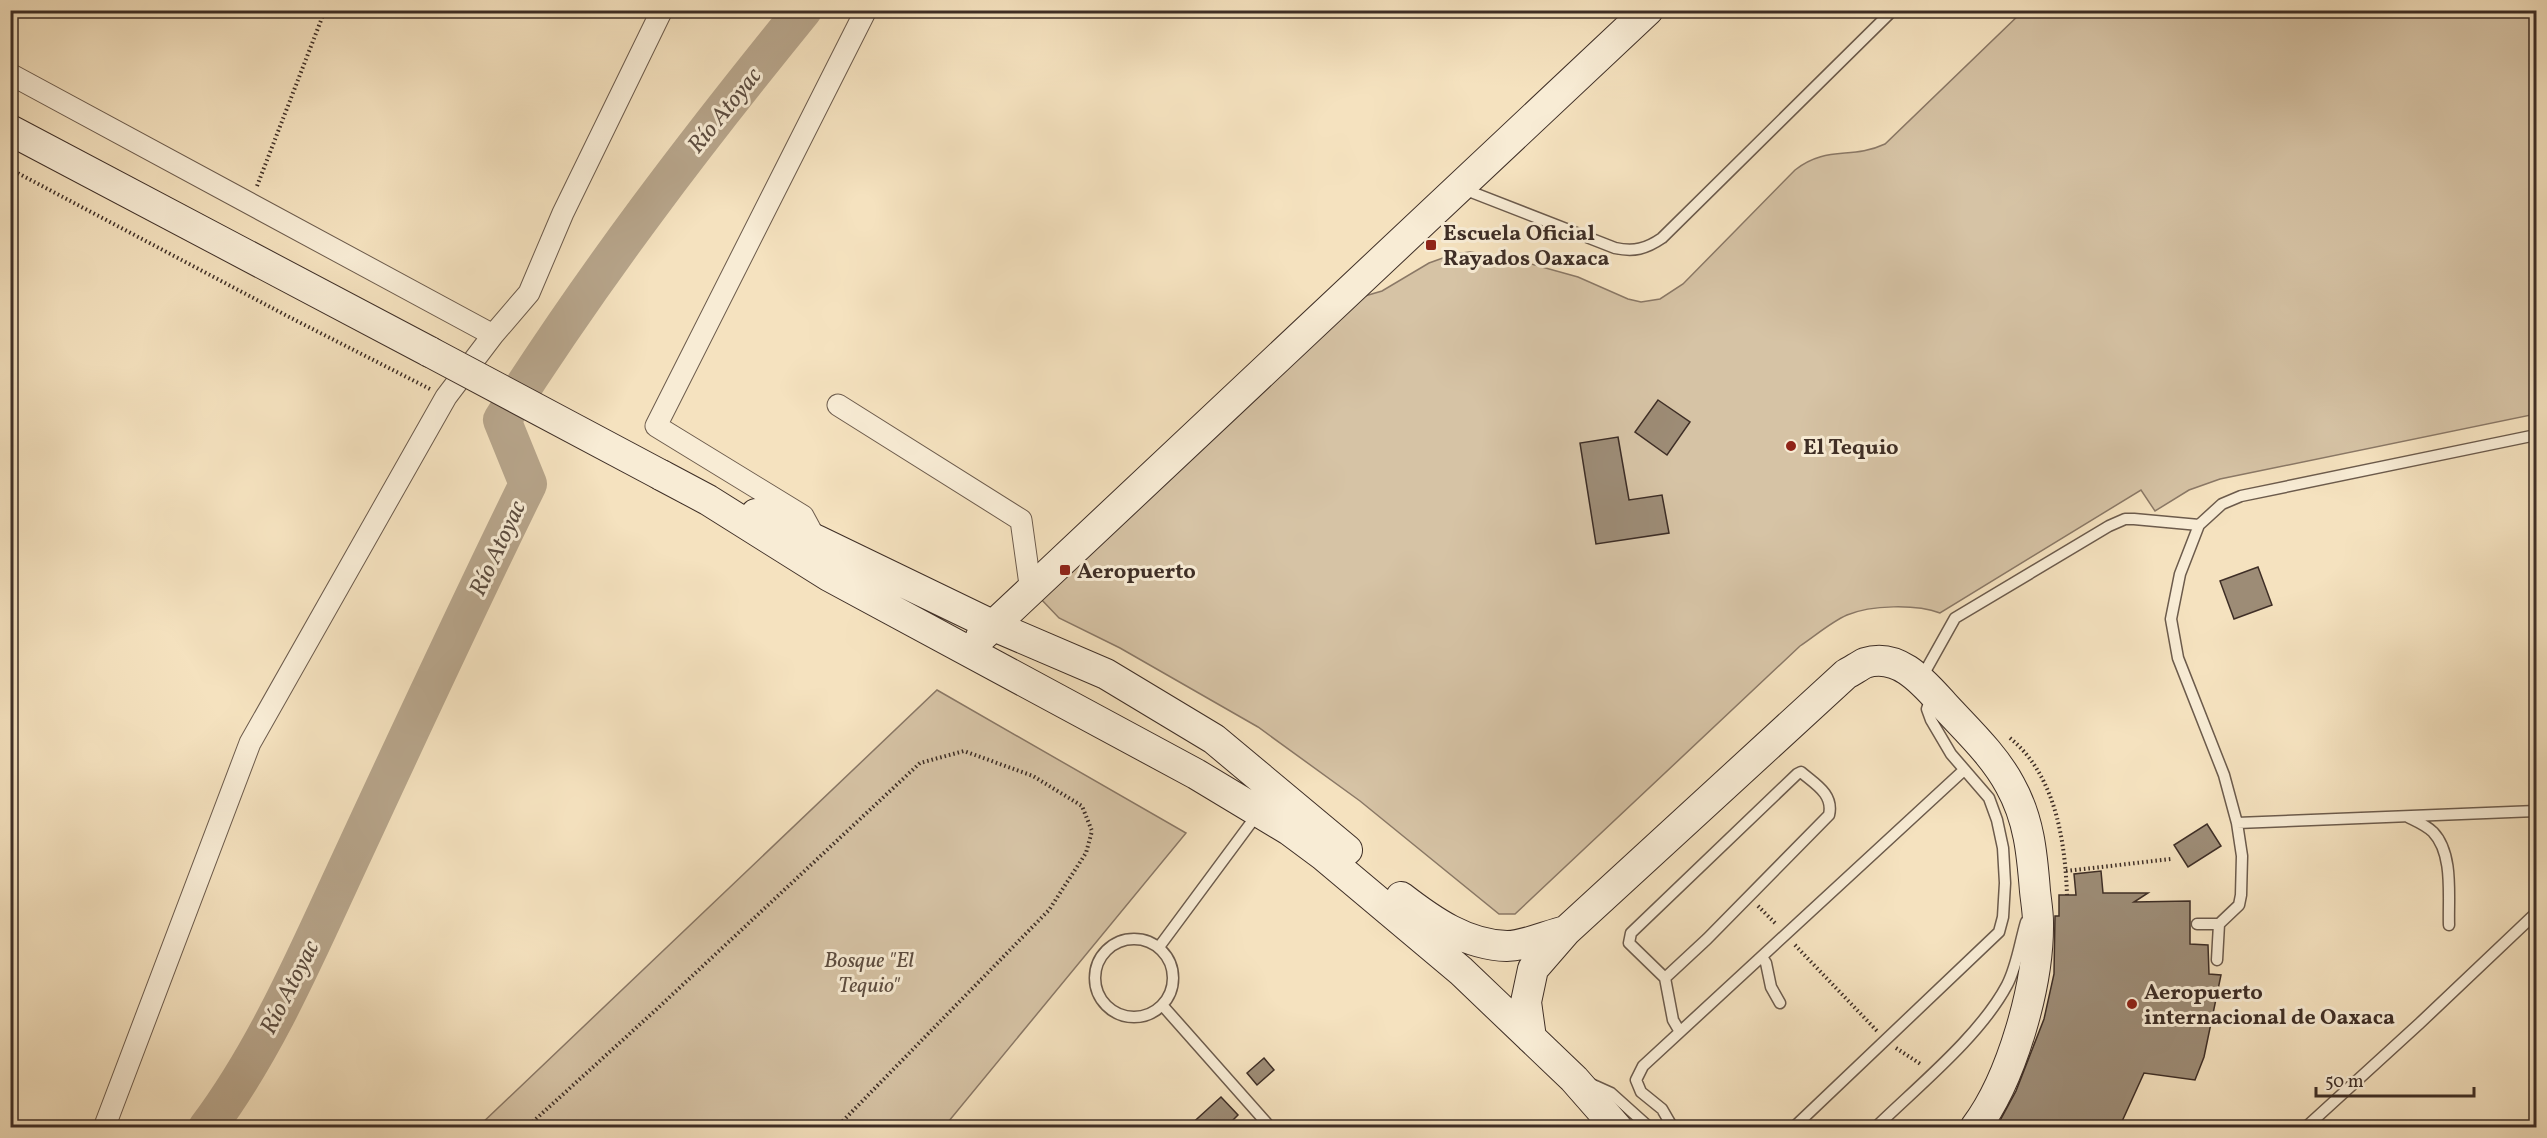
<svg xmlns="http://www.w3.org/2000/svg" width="2547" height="1138" font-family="Vollkorn,serif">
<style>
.green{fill:#d6c3a5;stroke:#8a7866;stroke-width:1.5}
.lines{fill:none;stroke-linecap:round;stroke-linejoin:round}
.river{stroke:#b7a58b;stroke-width:38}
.building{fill:#9d8c76;stroke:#3e2e26;stroke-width:1.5}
.lane-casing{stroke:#6c5b4c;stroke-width:13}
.street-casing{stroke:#6c5b4c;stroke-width:23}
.secondary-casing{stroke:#3e2e26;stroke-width:32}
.path{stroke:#3e2e26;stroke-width:4;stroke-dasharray:1.5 3;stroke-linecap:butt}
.lane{stroke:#f8ecd5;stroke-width:10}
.street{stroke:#f8ecd5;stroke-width:21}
.secondary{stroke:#f8ecd5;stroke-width:30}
.secondary-bridge-casing{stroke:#3e2e26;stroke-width:32;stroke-linecap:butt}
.secondary-bridge{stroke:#f8ecd5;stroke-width:30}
.poi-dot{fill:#8f2418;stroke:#f8ecd5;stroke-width:2}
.labels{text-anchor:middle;stroke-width:6;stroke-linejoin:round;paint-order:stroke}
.poi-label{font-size:22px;font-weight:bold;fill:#3e2e26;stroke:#f8ecd5;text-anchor:start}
.park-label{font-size:22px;font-style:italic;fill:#5c4c3f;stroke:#f8ecd5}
.water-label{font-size:24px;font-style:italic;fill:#5c4c3f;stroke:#f8ecd5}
</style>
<rect width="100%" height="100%" fill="#f5e2bf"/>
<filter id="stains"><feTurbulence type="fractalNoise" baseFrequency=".00333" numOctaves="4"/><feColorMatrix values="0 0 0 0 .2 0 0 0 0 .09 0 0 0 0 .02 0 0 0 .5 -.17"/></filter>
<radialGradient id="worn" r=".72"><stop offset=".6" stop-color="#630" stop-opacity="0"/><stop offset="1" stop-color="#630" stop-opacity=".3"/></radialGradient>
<path class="green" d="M 2023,11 L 2536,11 L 2536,414 L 2220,479 L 2189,490 L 2155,511 L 2141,490 L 1940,613 C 1916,604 1871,605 1847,615 C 1831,622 1815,636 1800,646 L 1515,914 L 1499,914 L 1360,801 L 1258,727 L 1120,648 L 1059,618 L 1040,598 L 1365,296 L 1382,291 L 1429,263 L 1454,254 L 1470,252 L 1510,258 L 1578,277 L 1628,299 L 1641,302 L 1660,299 L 1683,284 L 1795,170 C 1827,145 1851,160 1885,144 Z
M 937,690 L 1186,833 L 944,1127 L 478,1127 Z"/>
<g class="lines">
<path class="river" d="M 207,1128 C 268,1047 311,944 354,852 C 411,729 468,606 528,484 L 502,420 C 594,275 694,144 803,10"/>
</g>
<path class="building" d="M 1658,400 L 1690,422 L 1667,455 L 1635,432 Z
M 1618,437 L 1629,500 L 1662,495 L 1669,533 L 1596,544 L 1580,443 Z
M 2258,567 L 2272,605 L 2234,619 L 2220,581 Z
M 2207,824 L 2221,846 L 2188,867 L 2174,845 Z
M 2101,871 L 2103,893 L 2148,893 L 2134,902 L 2190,901 L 2190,944 L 2208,945 L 2209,974 L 2221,975 L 2204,1057 L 2195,1080 L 2144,1073 L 2119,1128 L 1996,1128 L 2016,1091 L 2044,1019 L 2054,974 L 2055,916 L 2059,916 L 2059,895 L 2076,895 L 2074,874 Z
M 1264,1058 L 1274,1070 L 1257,1085 L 1247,1073 Z
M 1221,1097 L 1238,1115 L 1225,1128 L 1187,1128 Z"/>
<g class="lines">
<defs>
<path id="lane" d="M 1461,188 L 1615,248 C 1634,252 1646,249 1662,238 L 1893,10
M 1922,677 L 1955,618 L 2109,526 L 2125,519 L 2134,519 L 2199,525
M 2408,817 C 2416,821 2426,825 2433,832 C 2454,854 2448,897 2449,925
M 2237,823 L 2536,811
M 2197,924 L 2219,924
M1095 978a39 39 0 1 1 78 0a39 39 0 1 1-78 0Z
M 1159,947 L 1259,812
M 1762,957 L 1766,963 L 1771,987 L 1780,1003
M 2217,960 L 2219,924 L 2239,905 L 2241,895 L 2242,856 L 2237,823 L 2224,775 L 2178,658 L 2171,619 L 2180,574 L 2199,525 L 2222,504 L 2241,496 L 2536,435
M 1665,978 L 1707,939 L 1829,815 C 1834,794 1815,784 1801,772 L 1797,774 L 1631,933 L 1629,943 L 1665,978 L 1673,1020 L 1680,1032
M 1163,1006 L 1271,1128
M 1591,1084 L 1611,1093 L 1650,1128
M 1673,1128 L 1662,1109 L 1641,1092 L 1636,1080 L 1643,1066 L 1964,770
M 1793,1128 L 1999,932 L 2003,917 L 2005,883 L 2003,848 L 1997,820 L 1989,798 L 1951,754 L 1931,720 L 1927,709 L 1931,697
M 1875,1128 C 1918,1086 1980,1036 2007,985 C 2017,966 2020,942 2026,922
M 2305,1128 L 2420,1023 L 2536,913"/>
<path id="street" d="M 10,74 L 493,335
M 838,405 L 1021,520 L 1031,592
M 816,540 L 803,516 L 656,426 L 866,10
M 104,1128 L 250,743 L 446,397 L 493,335 L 529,293 L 563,213 L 662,10"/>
<path id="secondary" d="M 10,130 L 430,352
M 661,475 L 708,500 L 829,576 L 1196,774 L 1289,830 L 1324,856 L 1461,971 L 1574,1079 L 1617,1128
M 756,514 L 816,540 L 994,626 L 1106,674 L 1214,739 L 1347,850
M 981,637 L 1648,10
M 1401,897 C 1432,921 1466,945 1507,946 C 1525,946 1548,935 1566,931
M 1531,1038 L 1526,1002 L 1533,969 L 1566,931 L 1846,674 C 1852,671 1859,666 1865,663 C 1899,652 1924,683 1944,705 C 1967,730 1994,755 2010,785 C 2029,819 2032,853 2035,891 C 2036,901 2038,912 2038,922 C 2039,984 2012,1079 1975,1128"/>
</defs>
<use href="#lane" class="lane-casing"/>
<use href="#street" class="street-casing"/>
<use href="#secondary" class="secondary-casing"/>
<path class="path" d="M 10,169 L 291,318 L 430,389
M 257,186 L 325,10
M 2010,738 C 2055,775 2065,839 2067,895
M 2066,871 L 2171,859
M 1758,906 L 1776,924
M 1795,945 L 1877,1031
M 1896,1048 L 1922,1065
M 526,1128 L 659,1007 L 920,763 L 964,751 L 1033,776 L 1082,806 L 1092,831 L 1086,853 L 1049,910 L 836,1128"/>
<use href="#lane" class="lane"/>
<use href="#street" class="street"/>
<use href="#secondary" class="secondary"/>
<defs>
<path id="secondary-bridge" d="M 430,352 L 661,475"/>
</defs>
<use href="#secondary-bridge" class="secondary-bridge-casing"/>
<use href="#secondary-bridge" class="secondary-bridge"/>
</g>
<g class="poi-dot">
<rect x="1425" y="239" width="12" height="12" rx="3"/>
<circle cx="1791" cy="446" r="6"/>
<rect x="1059" y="564" width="12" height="12" rx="3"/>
<circle cx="2132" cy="1004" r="6"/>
</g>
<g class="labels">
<g class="poi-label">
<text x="1443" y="240">Escuela Oficial<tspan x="1443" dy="25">Rayados Oaxaca</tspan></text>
<text x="1803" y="454">El Tequio</text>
<text x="1077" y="578">Aeropuerto</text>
<text x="2144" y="999">Aeropuerto<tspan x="2144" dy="25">internacional de Oaxaca</tspan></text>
</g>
<g class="park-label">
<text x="869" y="967">Bosque "El<tspan x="869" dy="25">Tequio"</tspan></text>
</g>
<g class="water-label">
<text transform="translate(724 110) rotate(-51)" y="8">Río Atoyac</text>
<text transform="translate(497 548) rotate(-65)" y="8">Río Atoyac</text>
<text transform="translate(289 987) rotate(-63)" y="8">Río Atoyac</text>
</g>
</g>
<rect width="2547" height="1138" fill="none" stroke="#f5e2bf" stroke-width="36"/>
<rect x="12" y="12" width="2523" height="1114" fill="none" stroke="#3e2e26" stroke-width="3"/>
<rect x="18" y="18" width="2511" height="1102" fill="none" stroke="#3e2e26" stroke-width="1.5"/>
<path d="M2316 1087v9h158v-9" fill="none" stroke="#3e2e26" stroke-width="3"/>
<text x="2325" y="1087" font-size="18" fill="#3e2e26" stroke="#f8ecd5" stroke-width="4.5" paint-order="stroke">50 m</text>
<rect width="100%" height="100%" filter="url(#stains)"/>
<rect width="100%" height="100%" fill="url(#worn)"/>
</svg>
